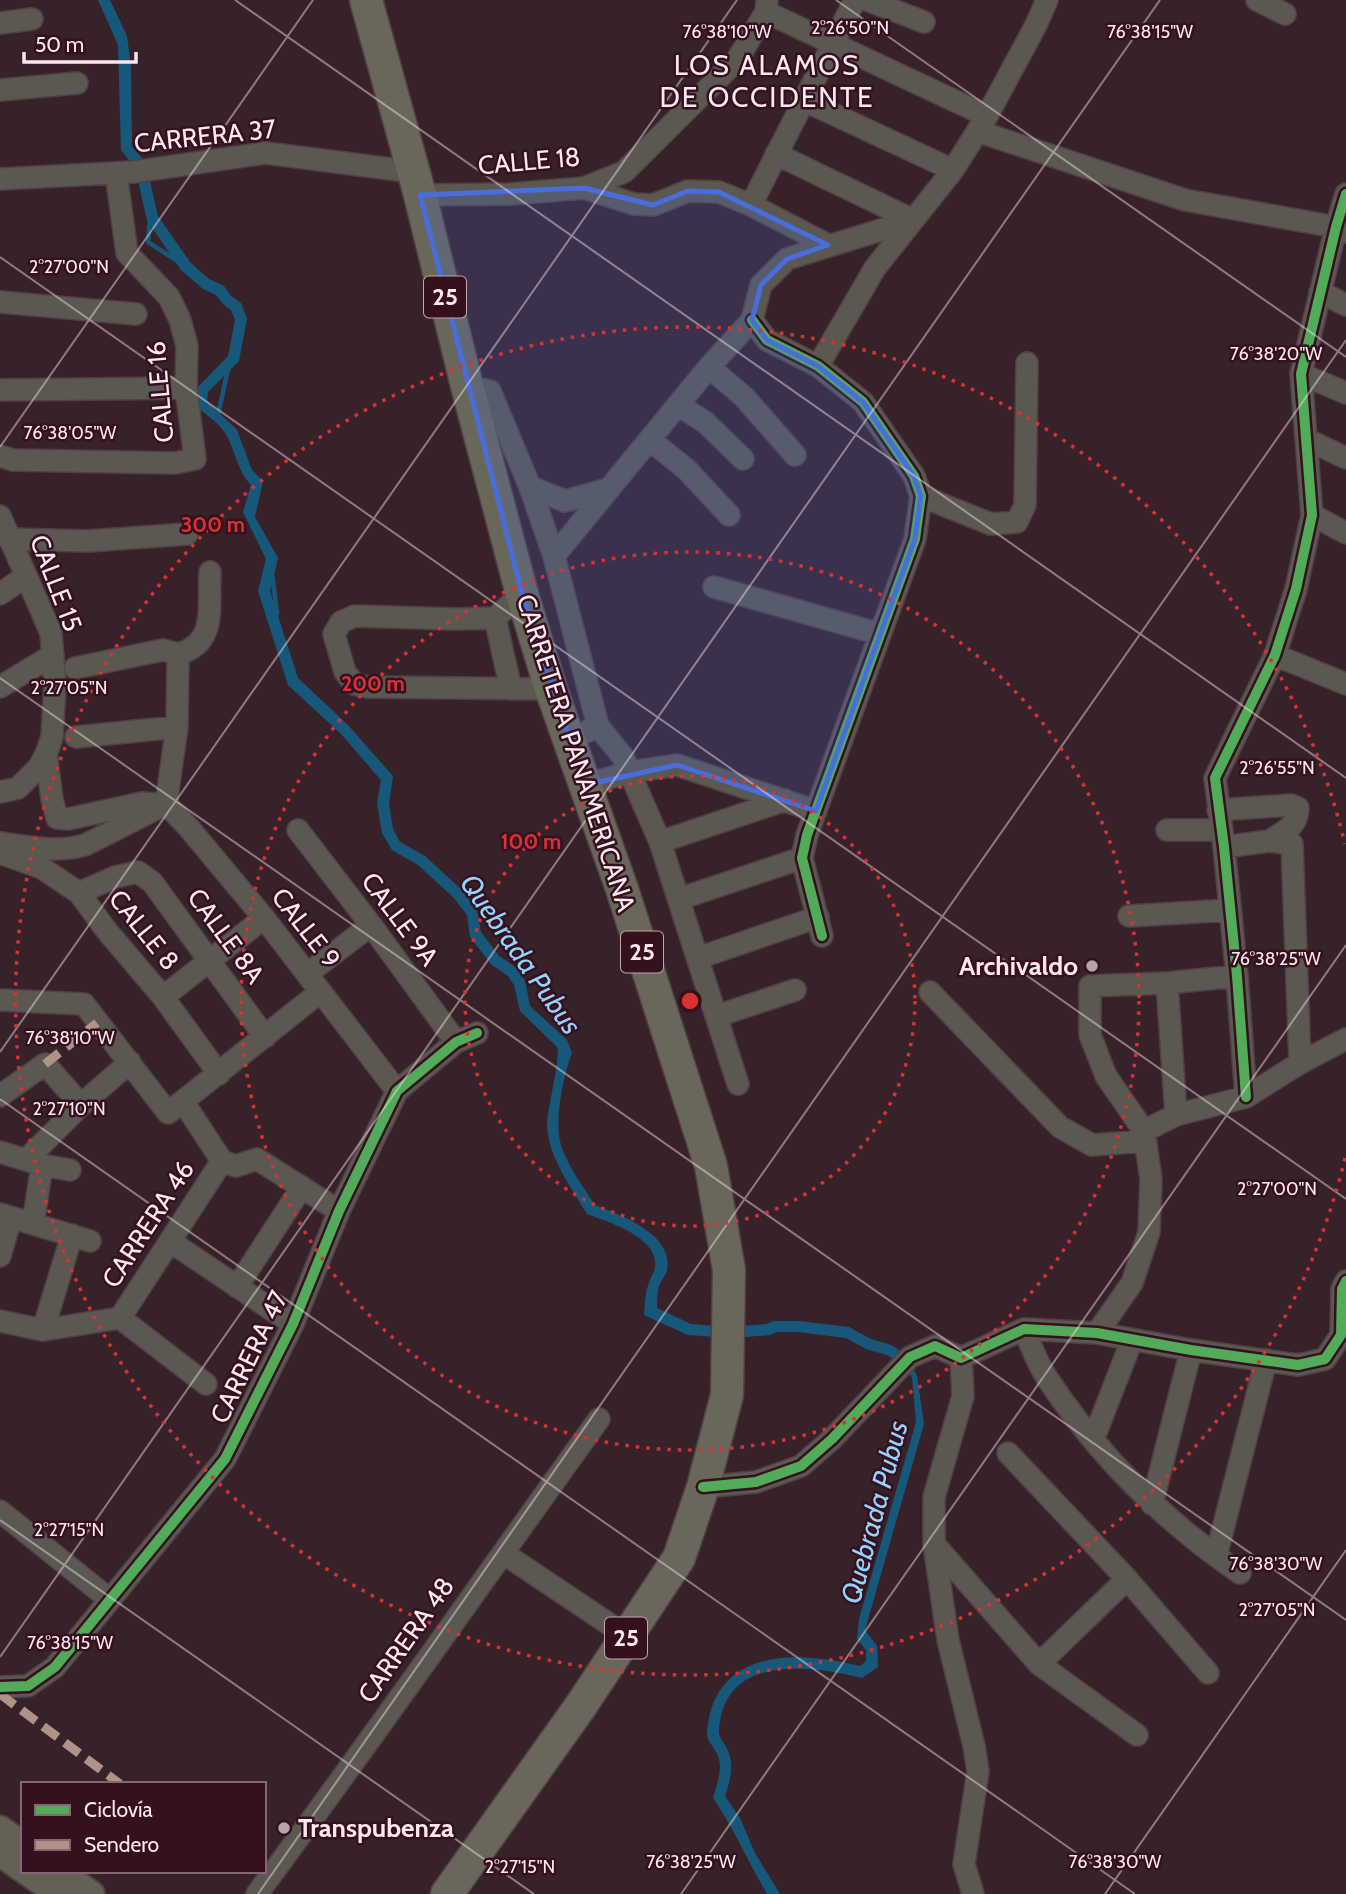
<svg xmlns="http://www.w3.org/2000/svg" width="1346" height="1894" font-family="Cabin,sans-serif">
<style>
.water{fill:#17587a}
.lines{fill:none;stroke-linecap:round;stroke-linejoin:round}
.stream{stroke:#17587a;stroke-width:4.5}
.minor-casing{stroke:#523f46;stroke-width:24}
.major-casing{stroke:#523f46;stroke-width:30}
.highway-casing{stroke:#523f46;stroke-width:35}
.minor{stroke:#5b5851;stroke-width:21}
.major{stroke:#626154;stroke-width:26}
.highway{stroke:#686759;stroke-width:32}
.quiet{stroke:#af9288;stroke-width:9;stroke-dasharray:18 9;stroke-linecap:butt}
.cycleway-casing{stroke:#35101f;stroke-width:15}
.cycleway{stroke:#51ab58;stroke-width:10}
.marked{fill:#4a6ddc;fill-opacity:0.2;stroke:#4a6ddc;stroke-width:5;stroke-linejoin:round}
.ticks{fill:none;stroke:#fde7ee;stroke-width:2;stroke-opacity:0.45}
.ring{fill:none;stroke:#d83232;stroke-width:3.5;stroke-dasharray:3.5 7}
.poi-dot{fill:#b8a2a9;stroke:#35101f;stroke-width:2.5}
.labels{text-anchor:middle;stroke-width:5;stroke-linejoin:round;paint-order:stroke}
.shield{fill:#35101f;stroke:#c1a6b0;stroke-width:2}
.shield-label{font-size:24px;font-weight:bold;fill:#fde7ee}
.street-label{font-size:26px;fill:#fde7ee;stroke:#35101f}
.poi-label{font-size:26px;font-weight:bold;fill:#fde7ee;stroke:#35101f;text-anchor:end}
.neighbourhood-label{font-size:28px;letter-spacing:2px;fill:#fde7ee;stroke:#35101f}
.water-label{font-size:28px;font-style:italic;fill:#94d4fc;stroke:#35101f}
.ticks-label{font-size:18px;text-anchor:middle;fill:#fde7ee;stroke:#35101f;stroke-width:5;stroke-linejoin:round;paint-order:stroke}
.centre{fill:#d83232;stroke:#35101f;stroke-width:3.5}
.ring-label{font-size:21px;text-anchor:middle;font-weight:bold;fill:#d83232;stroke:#35101f;stroke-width:5;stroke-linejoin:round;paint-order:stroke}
</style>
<rect width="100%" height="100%" fill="#38222a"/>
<path class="water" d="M 98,0 L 110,0 L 127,36 L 131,67 L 132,146 L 146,163 L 158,216 L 190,262 L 209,279 L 224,286 L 231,296 L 241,303 L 247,319 L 239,361 L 208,392 L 207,401 L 237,430 L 252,470 L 263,481 L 255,517 L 278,558 L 270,591 L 298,678 L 348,725 L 392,775 L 393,777 L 389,803 L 393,829 L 400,842 L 425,856 L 462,890 L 477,911 L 481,932 L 499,956 L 517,968 L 525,981 L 530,1006 L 567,1040 L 572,1053 C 563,1076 555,1118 560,1141 C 565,1163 583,1186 595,1205 C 620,1215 675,1234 667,1271 C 665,1276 661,1281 659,1286 C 657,1293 657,1301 657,1308 L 691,1324 L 730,1327 L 767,1324 L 773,1321 L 799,1321 L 849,1327 L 871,1339 L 891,1345 L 906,1354 L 917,1376 L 924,1424 L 865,1630 L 877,1646 L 878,1667 L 862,1678 C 811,1665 724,1653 719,1730 C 718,1737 724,1742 727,1749 C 735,1764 730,1781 725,1796 L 740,1818 L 755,1853 L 780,1894 L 767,1894 C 748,1862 734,1828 713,1798 C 717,1784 723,1770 718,1756 C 715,1747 706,1741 707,1732 C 714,1648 797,1650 860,1666 L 866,1661 L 866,1650 L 857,1639 L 859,1619 L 916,1422 L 912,1377 L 897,1361 L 887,1355 L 866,1349 L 846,1338 L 798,1332 L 776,1332 L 770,1335 L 733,1338 L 688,1335 L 644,1315 C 645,1305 645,1292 649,1283 C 650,1278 654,1273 655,1268 C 660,1237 608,1222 587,1214 C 571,1187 549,1158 547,1126 C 547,1108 561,1058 557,1047 L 520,1011 L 514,985 L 508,976 L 491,964 L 470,937 L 467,915 L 453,897 L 418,865 L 392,850 L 382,833 L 377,803 L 381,780 L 341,734 L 288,685 L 258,591 L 266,559 L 243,512 L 251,485 C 238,471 236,455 228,438 C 222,425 207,415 195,406 L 198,387 L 228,356 L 235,320 L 231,310 L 223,304 L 216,295 L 203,289 L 181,270 L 147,220 L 135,168 L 121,150 L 118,45 Z"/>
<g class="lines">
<path class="stream" d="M 150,218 L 148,242 L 179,262
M 218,415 L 228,369
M 272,573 L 277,613"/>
<defs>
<path id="minor" d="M 867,0 L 924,22
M 1257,0 L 1285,14
M 766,12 L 987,116
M 0,23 L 32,19
M 0,90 L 77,83
M 803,100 L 953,170
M 977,131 L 1185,200 L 1336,227 L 1346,232
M 776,154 L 913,220
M 0,179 L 133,172 L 266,153 L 414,172
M 584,188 L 634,204 L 653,205 L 688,191 L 719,192 L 751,205 L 828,245
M 420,195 L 510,194 L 584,188 L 624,172 L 737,60 L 766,12 L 767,0
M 751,205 L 855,0
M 1320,292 L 1346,305
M 0,302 L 136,314
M 752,320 L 767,340 L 818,366 L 863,402 L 914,476 L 921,496 L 915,539 L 807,835 L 802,858 L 822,936
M 818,366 L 875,268 L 953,170 L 987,116 L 1036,25 L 1047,0
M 709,367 L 744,397 L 795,455
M 1301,374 L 1346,393
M 467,386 L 490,391 L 530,487 L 554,556 L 598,726 L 569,740
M 0,390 L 186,388
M 678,405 L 705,422 L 743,459
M 1306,439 L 1346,458
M 650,440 L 686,469 L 729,515
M 0,456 L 13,460 L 175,463 L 195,459 L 186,388 L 187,346 L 180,320 L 169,297 L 127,253 L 116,173
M 530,487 L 565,501 L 608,489
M 921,496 L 991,524 L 1017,522 L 1025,505 L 1027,363
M 1312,515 L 1346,533
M 0,516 L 51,633 L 55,686 L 52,737 L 46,754 L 39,767 L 18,788 L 0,792
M 9,539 L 88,541 L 187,534
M 554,556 L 709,367 L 752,320 L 761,285 L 787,259 L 913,220
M 714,587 L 880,634
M 0,594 L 26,576
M 522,594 L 495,618 L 456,619 L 355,616 L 341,622 L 334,634 L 345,672 L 354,684 L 368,687 L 551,689
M 495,618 L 511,689
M 178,654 C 218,643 208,606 210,572
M 1275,655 L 1346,684
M 75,668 L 163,650 L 178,654
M 0,687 L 53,655
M 598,726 L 623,757 L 660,842 L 738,1084
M 76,737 L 177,727
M 46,754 L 52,799 L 57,818 L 68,819 L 142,803 L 156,804
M 585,785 L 630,772 L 677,765 L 816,811
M 166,804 L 189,828 L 264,918 L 397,1091
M 166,804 L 177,727 L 178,654
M 1218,810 L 1291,805 L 1298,808 C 1298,827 1283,832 1269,841
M 298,830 L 371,925 L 456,1042
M 1167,830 L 1221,830
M 660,842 L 785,800
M 0,843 C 29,847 56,853 85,845 L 166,804
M 1224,847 L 1269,841 L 1292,844 L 1300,1063
M 0,853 L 42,868 L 79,893 L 107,931 L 163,997 L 219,1074
M 79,893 L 115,877 L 138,872 L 152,882 L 265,1037
M 679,899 L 802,858
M 1129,916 L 1230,910
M 698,958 L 818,917
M 307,974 L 371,925
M 1167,983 L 1176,1115
M 930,992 L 1060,1127 L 1092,1145 L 1145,1141
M 163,997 L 264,918
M 0,1000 L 84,1004 L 168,1113 L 320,992
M 717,1016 L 795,990
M 0,1096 L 45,1064 L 81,1105
M 1246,1097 L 1237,976 L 1224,847 L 1215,778 L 1275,655 L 1296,589 L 1312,515 L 1301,374 L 1336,227 L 1346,194
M 184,1103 L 222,1161 L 236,1166 L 257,1159 L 339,1211
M 1144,1131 L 1176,1115 L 1246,1097 L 1300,1063 L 1346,1039
M 0,1152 L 42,1165 L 70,1170
M 26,1160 L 81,1105 L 130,1062
M 0,1214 L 90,1241
M 33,1224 L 42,1165
M 171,1242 L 293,1324
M 0,1256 L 11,1218
M 237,1287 L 302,1187
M 120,1318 L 222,1161
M 120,1318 L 206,1384
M 0,1321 L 43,1330 L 120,1318
M 1024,1329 C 1031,1345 1037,1363 1047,1378 C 1098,1455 1164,1521 1240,1573
M 43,1330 L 72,1235
M 1097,1333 L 1132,1283 L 1149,1232 L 1151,1179 L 1144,1131 L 1106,1076 L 1090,1035 L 1090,986 L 1167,983 L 1237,976
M 961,1358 L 963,1396 L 934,1497 L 934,1544 L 948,1640 L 974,1746 L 978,1771 L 964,1864 L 973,1894
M 1093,1440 L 1132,1340
M 1008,1453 L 1127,1579 L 1208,1673
M 703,1487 L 756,1482 L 801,1466 L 832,1439 L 910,1357 L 935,1346 L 961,1358 L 1024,1329 L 1097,1333 L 1191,1350 L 1298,1365 L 1325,1359 L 1341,1335 L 1342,1289 L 1346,1281
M 1152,1504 L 1191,1350
M 0,1511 L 109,1599
M 934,1544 L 1039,1664 L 1137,1735
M 503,1553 L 627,1636
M 1216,1556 L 1266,1360
M 1039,1664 L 1127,1579
M 0,1687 L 28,1686 L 55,1667 L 225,1459 L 293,1324 L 339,1211 L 397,1091 L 456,1042 L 477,1033
M 257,1894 C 374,1737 485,1577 599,1419"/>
<path id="major" d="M 0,1829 L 23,1846
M 0,1853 L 23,1869
M 26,1871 L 59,1894
M 59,1871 L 91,1894"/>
<path id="highway" d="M 366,0 L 420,195 L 467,386 L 522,594 L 551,689 L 622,889 L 711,1166 L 729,1270 L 727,1395 L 703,1487 L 679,1558 L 580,1707 L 447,1894"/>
</defs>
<use href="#minor" class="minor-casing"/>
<use href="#major" class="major-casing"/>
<use href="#highway" class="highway-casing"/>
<use href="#minor" class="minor"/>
<use href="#major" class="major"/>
<use href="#highway" class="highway"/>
<path class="quiet" d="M 45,1064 L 97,1023
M 0,1694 L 120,1784"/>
<defs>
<path id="cycleway" d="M 752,320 L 767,340 L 818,366 L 863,402 L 914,476 L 921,496 L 915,539 L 807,835 L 802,858 L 822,936
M 1246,1097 L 1237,976 L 1224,847 L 1215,778 L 1275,655 L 1296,589 L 1312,515 L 1301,374 L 1336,227 L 1346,194
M 703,1487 L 756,1482 L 801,1466 L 832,1439 L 910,1357 L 935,1346 L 961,1358 L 1024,1329 L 1097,1333 L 1191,1350 L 1298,1365 L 1325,1359 L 1341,1335 L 1342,1289 L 1346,1281
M 0,1687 L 28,1686 L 55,1667 L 225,1459 L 293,1324 L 339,1211 L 397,1091 L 456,1042 L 477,1033"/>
</defs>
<use href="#cycleway" class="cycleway-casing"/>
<use href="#cycleway" class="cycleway"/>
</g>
<path class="marked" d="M 584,188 L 653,205 L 688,191 L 719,192 L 828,245 L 787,259 L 761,285 L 752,320 L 767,340 L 818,366 L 863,402 L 914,476 L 921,496 L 915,539 L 816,811 L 677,765 L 585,785 L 522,594 L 420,195 Z"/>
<path class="ticks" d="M 235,0 L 1346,778M 836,0 L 1346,357M 0,257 L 1346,1199M 0,447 L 313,0M 0,678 L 1346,1620M 0,1052 L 737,0M 0,1099 L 1135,1894M 0,1520 L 534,1894M 0,1657 L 1160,0M 258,1894 L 1346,340M 681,1894 L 1346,945M 1105,1894 L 1346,1550"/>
<g class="ring">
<circle cx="690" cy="1001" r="225"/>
<circle cx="690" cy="1001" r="449"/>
<path d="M1345 1158A674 674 0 1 1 1345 844"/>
</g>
<g class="poi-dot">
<circle cx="1092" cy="966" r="7"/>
<circle cx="284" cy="1828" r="7"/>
</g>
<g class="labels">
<g class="shield">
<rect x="424" y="276.5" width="42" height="41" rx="5"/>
<rect x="621" y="931.5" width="42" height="41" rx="5"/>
<rect x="605" y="1617.5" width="42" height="41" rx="5"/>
</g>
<g class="shield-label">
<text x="445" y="305">25</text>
<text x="642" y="960">25</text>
<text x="626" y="1646">25</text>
</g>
<g class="street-label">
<text transform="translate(205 136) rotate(-6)" y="9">CARRERA 37</text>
<text transform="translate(529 161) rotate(-5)" y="9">CALLE 18</text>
<text transform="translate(160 392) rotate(-95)" y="9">CALLE 16</text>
<text transform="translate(56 583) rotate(69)" y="9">CALLE 15</text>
<text transform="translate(576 753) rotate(72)" y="9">CARRETERA PANAMERICANA</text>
<text transform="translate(400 919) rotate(53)" y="9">CALLE 9A</text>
<text transform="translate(306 928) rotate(52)" y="9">CALLE 9</text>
<text transform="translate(144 930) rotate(51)" y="9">CALLE 8</text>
<text transform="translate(226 936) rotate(54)" y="9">CALLE 8A</text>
<text transform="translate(148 1224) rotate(-57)" y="9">CARRERA 46</text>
<text transform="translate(249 1357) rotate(-64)" y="9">CARRERA 47</text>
<text transform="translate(406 1640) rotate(-55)" y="9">CARRERA 48</text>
</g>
<g class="poi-label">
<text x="1078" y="975">Archivaldo</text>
<text x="298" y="1837" text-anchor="start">Transpubenza</text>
</g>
<g class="neighbourhood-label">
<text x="767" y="75">LOS ALAMOS<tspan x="767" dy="32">DE OCCIDENTE</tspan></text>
</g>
<g class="water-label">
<text transform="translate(521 954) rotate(55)" y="10">Quebrada Pubus</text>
<text transform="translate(874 1512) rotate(-75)" y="10">Quebrada Pubus</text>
</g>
</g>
<g class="ticks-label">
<text x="850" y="34">2°26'50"N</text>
<text x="727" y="38">76°38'10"W</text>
<text x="1150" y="38">76°38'15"W</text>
<text x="69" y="273">2°27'00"N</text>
<text x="1276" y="360">76°38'20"W</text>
<text x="70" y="439">76°38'05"W</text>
<text x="69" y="694">2°27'05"N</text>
<text x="1277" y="774">2°26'55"N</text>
<text x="1276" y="965">76°38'25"W</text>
<text x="70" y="1044">76°38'10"W</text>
<text x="69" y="1115">2°27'10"N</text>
<text x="1277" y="1195">2°27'00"N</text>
<text x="69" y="1536">2°27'15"N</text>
<text x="1276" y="1570">76°38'30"W</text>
<text x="1277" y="1616">2°27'05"N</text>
<text x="70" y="1649">76°38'15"W</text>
<text x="691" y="1868">76°38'25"W</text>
<text x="1115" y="1868">76°38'30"W</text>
<text x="520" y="1873">2°27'15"N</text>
</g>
<circle cx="690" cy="1001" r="10" class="centre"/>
<g class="ring-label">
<text x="213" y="532">300 m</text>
<text x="373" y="691">200 m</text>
<text x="531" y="849">100 m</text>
</g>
<rect x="21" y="1782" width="245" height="91" fill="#35101f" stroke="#856672" stroke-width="2"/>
<rect x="35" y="1805" width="35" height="10" fill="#51ab58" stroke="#856672" stroke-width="2"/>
<text x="84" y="1817" font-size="21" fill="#fde7ee">Ciclovía</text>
<rect x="35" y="1840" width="35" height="10" fill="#af9288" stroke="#856672" stroke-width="2"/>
<text x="84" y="1852" font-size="21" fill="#fde7ee">Sendero</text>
<path d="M24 52v10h112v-10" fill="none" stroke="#fde7ee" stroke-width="3.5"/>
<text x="35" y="52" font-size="21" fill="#fde7ee" stroke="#35101f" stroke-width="5" paint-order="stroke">50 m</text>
</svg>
